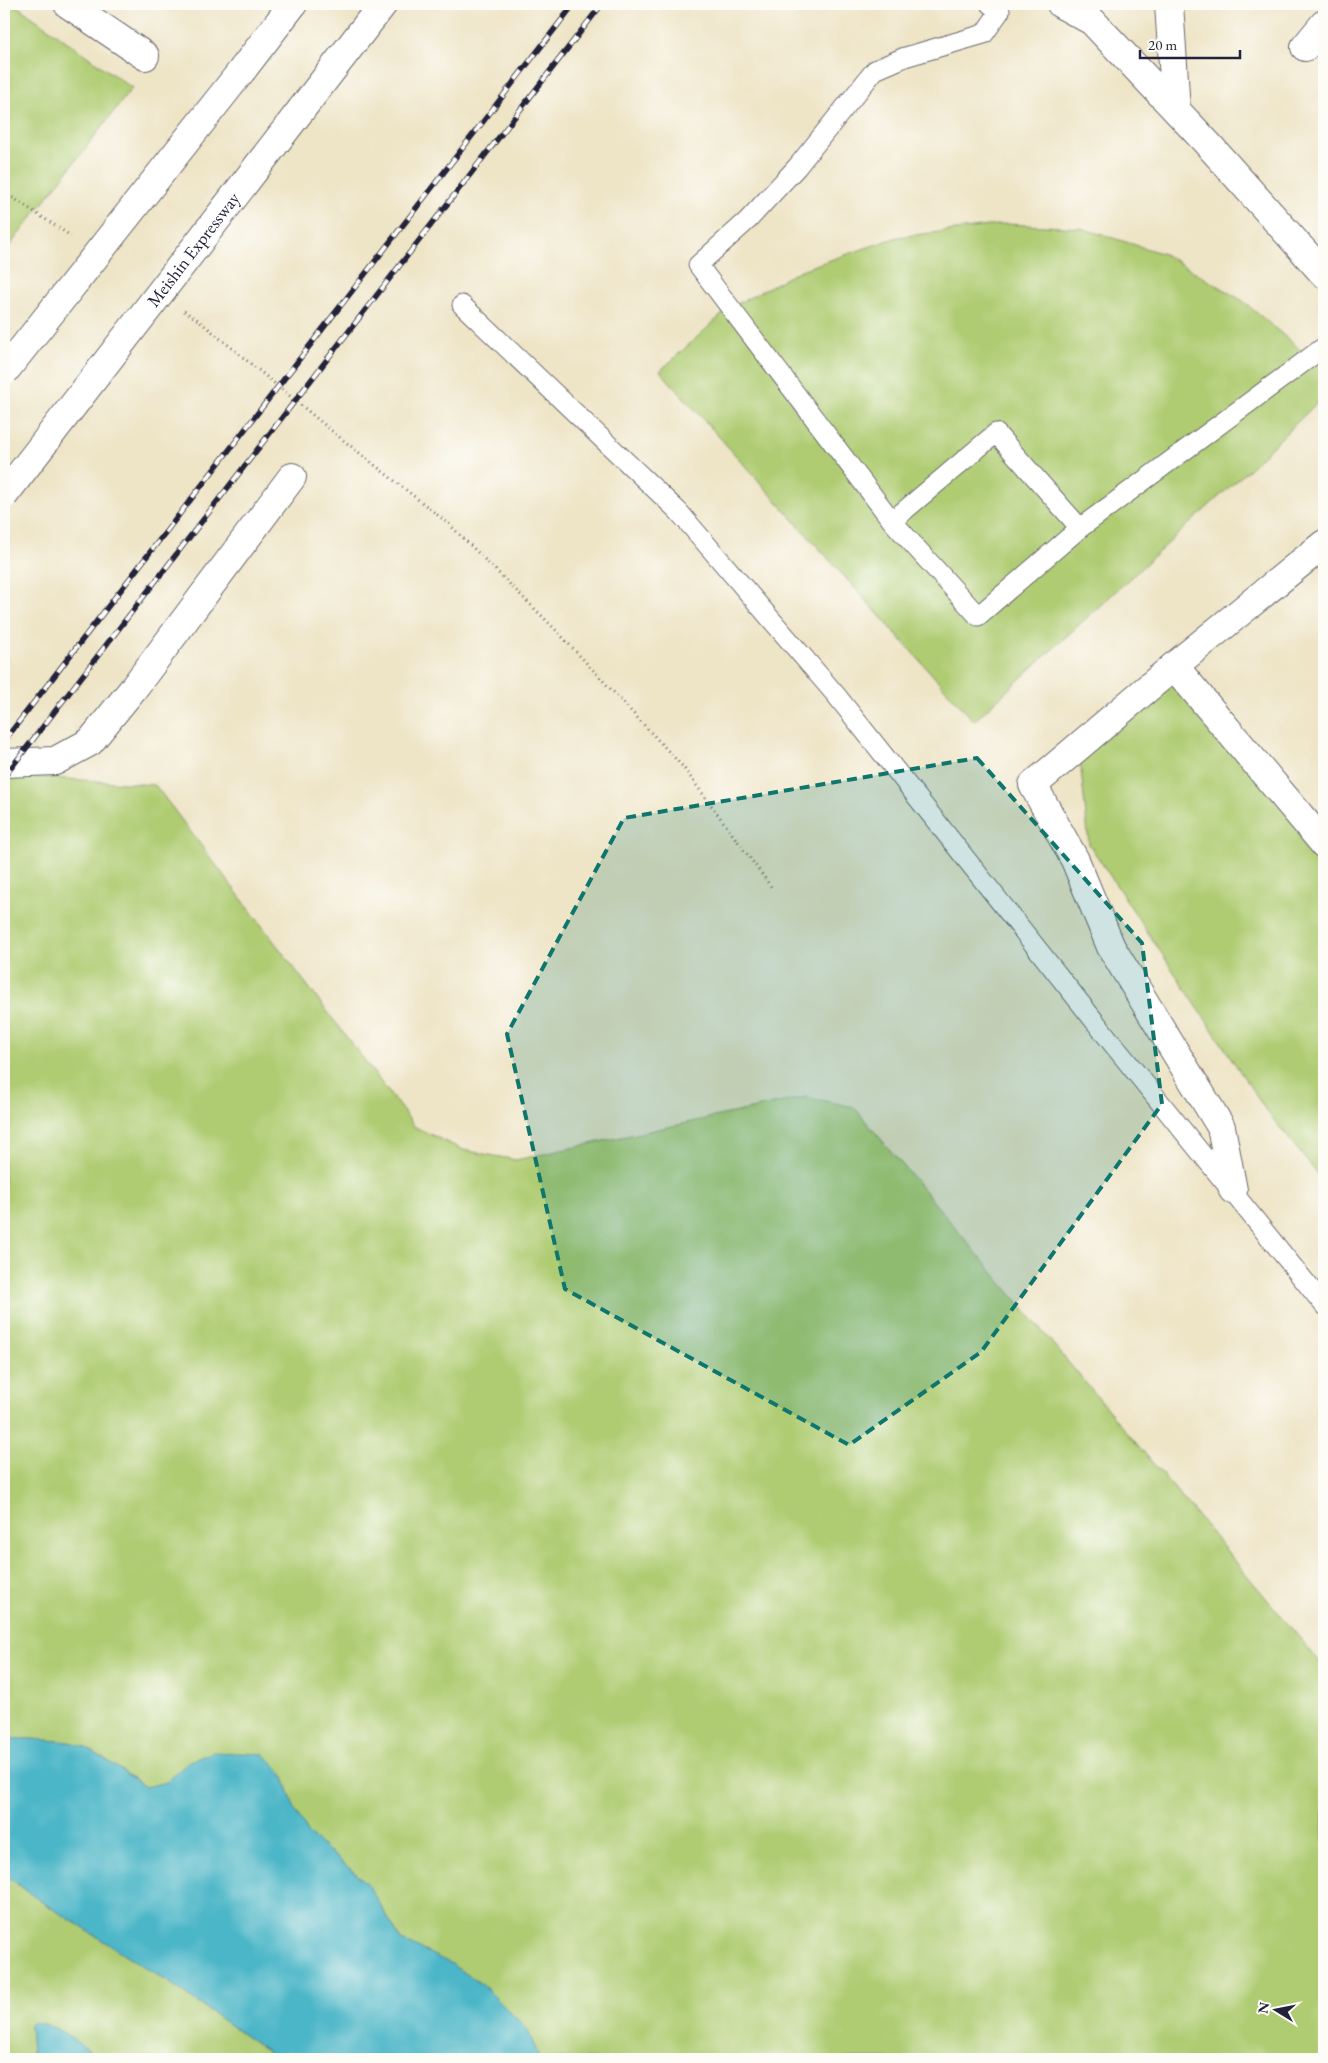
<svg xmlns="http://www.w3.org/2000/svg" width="1328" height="2063" font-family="'EB Garamond',serif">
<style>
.green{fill:#afcc72;stroke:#687756}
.water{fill:#4bb6c7;stroke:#366c81}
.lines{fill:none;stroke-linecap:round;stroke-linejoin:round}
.lane-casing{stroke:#69666c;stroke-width:21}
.street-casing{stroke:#69666c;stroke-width:30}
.highway-casing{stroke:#69666c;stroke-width:30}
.path{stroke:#69666c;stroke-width:3;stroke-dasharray:1 4;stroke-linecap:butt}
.lane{stroke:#fff;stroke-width:19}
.street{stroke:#fff;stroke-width:28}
.highway{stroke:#fff;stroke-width:28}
.rail-casing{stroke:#22223b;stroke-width:5.5}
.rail{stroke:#fdfcf7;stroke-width:4;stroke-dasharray:11;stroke-linecap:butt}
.highway-bridge-casing{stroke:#69666c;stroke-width:30;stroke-linecap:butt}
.highway-bridge{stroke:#fff;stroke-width:28}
.marked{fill:#0f766e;fill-opacity:0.2;stroke:#0f766e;stroke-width:4;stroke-dasharray:10 6;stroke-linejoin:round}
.labels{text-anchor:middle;stroke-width:4;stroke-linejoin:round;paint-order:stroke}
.street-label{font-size:18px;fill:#22223b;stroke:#fdfcf7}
</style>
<rect width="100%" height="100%" fill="#fdfcf7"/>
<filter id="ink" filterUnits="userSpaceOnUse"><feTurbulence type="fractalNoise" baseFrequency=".02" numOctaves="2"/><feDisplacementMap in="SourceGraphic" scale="10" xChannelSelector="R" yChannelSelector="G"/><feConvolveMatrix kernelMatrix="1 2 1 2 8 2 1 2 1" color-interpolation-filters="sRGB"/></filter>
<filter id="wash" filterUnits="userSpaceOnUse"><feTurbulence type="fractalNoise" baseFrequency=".0096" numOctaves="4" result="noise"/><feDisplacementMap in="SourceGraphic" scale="20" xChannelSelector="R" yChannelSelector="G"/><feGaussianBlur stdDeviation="1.12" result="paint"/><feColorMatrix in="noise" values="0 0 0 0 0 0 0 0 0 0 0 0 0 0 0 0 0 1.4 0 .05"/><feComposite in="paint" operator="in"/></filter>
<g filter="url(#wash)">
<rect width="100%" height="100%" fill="#eee4c6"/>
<path class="green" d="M 4,4 L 14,4 L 132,88 L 4,253 Z
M 1006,224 L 1081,228 L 1164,254 L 1243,301 L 1324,370 L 1324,396 L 1247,471 L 974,721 L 660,371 L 728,309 L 801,270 L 898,237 Z
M 1173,679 L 1324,859 L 1324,1182 L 1265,1109 L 1089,844 L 1080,760 Z
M 22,776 L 155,785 L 415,1127 L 463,1150 L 516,1160 L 806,1097 L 854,1107 L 1324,1667 L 1324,2059 L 540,2059 L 527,2029 L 401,1940 L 367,1883 L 309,1834 L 295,1810 L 283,1774 L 188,1762 L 167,1782 L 145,1787 C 127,1774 97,1752 77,1744 C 66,1740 16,1738 4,1739 L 4,778 Z
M 4,1874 L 39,1900 L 173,1985 L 278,2059 L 100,2059 L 60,2031 L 43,2023 L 30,2025 L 32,2053 L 29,2059 L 4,2059 Z"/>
<path class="water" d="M 4,1739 C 16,1738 66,1740 77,1744 C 98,1752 126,1774 145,1787 L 167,1782 L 188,1762 L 213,1752 L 264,1754 L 283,1774 L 295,1810 L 309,1834 L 367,1883 L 401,1940 L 452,1964 L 484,1986 L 527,2029 L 540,2059 L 278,2059 L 173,1985 L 39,1900 L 4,1874 Z
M 33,2022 C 58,2024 81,2045 100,2059 L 29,2059 L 32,2053 L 30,2025 Z"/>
</g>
<g filter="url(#ink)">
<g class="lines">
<defs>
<path id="lane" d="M 990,4 L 1000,11 L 984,34 L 905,57 L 875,70 L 797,167 L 748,220 L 698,265 L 892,521 L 978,616 L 1080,528 L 1324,347
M 462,305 L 678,511 L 836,695 L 1112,1043 L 1324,1305
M 892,521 L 996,433 L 1080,528"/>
<path id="street" d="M 68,4 L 145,56
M 1061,4 L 1092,21 L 1207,143 L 1324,274
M 1169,4 L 1176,110
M 1305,47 L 1324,24
M 1174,666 L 1324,844
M 4,763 L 55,761 L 90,742 L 133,689 L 292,477
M 1233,1190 L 1221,1127 L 1111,947 L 1075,860 L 1033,785 L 1174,666 L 1324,544"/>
<path id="highway" d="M 243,69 L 293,4
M 301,110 L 383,4"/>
</defs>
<use href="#lane" class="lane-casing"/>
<use href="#street" class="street-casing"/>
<use href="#highway" class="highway-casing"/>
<path class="path" d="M 4,192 L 71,236
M 184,311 L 198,320 L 338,436 L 449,524 L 554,628 L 683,767 L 772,888"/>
<use href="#lane" class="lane"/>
<use href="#street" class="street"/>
<use href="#highway" class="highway"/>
<defs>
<path id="rail" d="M 4,741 L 574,4
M 4,777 L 602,4"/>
</defs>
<use href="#rail" class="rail-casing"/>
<use href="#rail" class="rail"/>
<defs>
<g id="highway-bridge">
<path d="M 4,372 L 243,69"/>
<path id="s1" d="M 4,495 L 301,110"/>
</g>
</defs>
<use href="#highway-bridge" class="highway-bridge-casing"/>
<use href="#highway-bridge" class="highway-bridge"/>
</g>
</g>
<path class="marked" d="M 977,758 L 1142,943 L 1162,1104 L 981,1352 L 849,1445 L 565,1289 L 507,1034 L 624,818 Z"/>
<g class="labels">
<g class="street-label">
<text dy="6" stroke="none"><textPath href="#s1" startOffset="310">Meishin Expressway</textPath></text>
</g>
</g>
<rect width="1328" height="2063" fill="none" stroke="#fdfcf7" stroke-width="20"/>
<g transform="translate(1276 2010) rotate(280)" stroke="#fdfcf7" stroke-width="4" paint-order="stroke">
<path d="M0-4L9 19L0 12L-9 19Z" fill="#22223b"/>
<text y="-8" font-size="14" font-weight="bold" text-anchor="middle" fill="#22223b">N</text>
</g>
<path d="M1140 50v8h100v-8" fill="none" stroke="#22223b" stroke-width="2.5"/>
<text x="1148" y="50" font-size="15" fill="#22223b" stroke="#fdfcf7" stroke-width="4" paint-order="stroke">20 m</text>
</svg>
